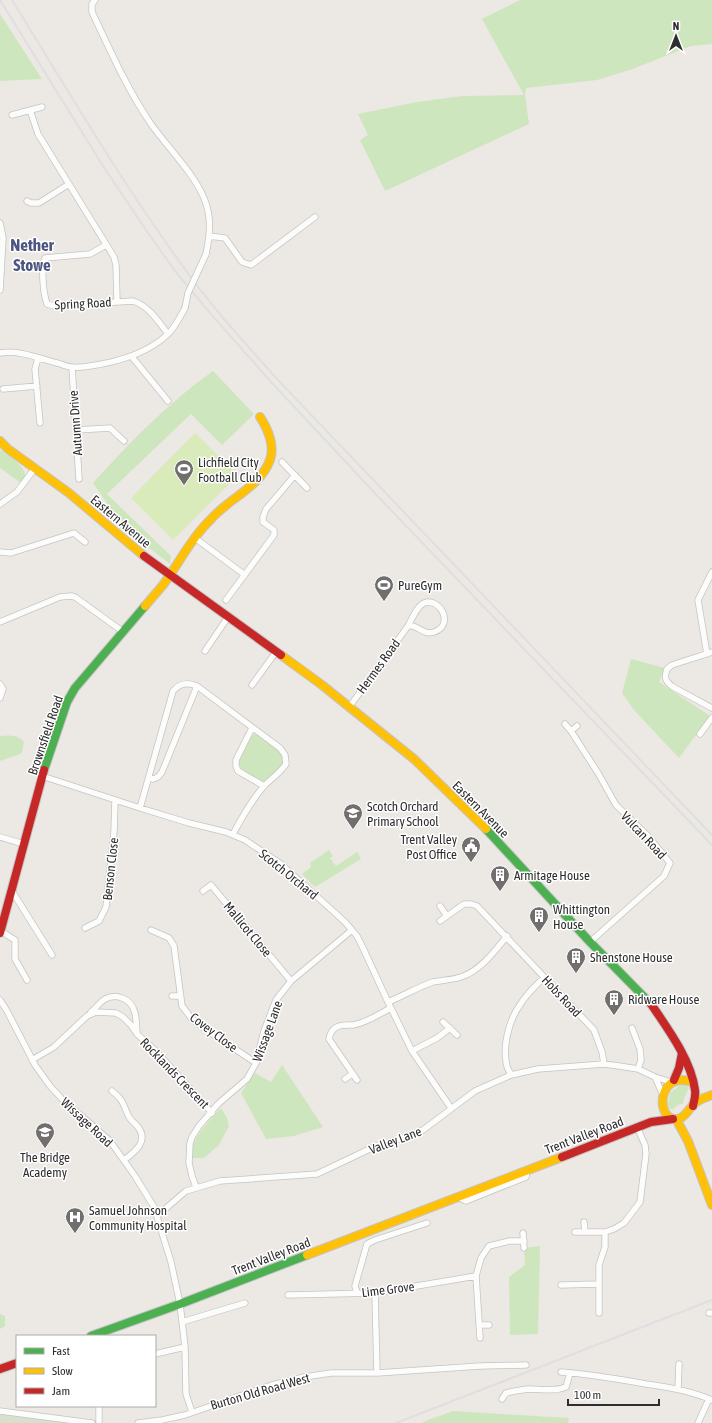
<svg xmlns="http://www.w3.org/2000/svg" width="712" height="1423" font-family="'Asap Condensed',sans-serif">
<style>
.green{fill:#cee6be}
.cemetery{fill:#d8e0cc}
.pitch{fill:#d9eabb}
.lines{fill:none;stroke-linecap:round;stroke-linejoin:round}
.street-casing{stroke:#c5c4c5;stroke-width:7}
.fast-casing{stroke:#c5c4c5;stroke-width:10}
.slow-casing{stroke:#c5c4c5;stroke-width:10}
.jam-casing{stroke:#c5c4c5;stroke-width:10}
.street{stroke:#fcfcfb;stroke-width:5.5}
.fast{stroke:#4caf50;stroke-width:8}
.slow{stroke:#ffc107;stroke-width:8}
.jam{stroke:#c62828;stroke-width:8}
.rail{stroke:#dfdfe1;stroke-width:2}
.street-bridge-casing{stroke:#c5c4c5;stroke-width:7;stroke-linecap:butt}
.street-bridge{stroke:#fcfcfb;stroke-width:5.5}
.labels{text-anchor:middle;stroke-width:3;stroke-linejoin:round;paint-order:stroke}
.street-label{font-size:13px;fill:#2e2e2e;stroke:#fff}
.poi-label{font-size:13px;fill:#2e2e2e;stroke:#fff;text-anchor:start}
.district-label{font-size:17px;font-weight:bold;fill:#4d5680;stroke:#fff}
</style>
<rect width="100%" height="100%" fill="#ece8e4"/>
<path class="green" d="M 520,0 L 712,0 L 712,44 L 691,46 L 630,70 L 597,80 L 526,88 L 525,95 L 529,124 L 385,191 L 360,140 L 368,135 L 358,114 L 417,102 L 462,96 L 524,95 L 482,19 Z
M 0,14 L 42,79 L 0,81 Z
M 213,371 L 254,414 L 222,445 L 191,414 L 107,494 L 171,556 L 170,564 L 125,529 L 93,483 C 130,442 168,403 213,371 Z
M 0,450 C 10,457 24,464 26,477 L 21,483 L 0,468 Z
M 631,659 L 665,668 L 659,682 L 710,716 L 679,758 L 634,710 L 622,693 Z
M 256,734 C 266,741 292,753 281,768 C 277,774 269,779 264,783 C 232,765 235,769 250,736 Z
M 0,736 C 8,735 19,735 24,742 L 22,752 L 20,754 L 0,761 Z
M 329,850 L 333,856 L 330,858 L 336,866 L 357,852 L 361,859 L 315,887 L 302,874 L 311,867 L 310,863 Z
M 282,1065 L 323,1127 L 294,1136 L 266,1139 L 241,1093 L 255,1073 L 271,1082 Z
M 685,1084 L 689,1088 C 687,1091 683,1101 683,1104 C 679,1104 675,1106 673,1109 L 670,1109 L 668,1105 L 670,1093 L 680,1085 Z
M 221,1108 L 227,1118 L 229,1126 L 219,1145 L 204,1158 L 192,1158 C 192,1155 192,1151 192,1148 C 195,1136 212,1117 221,1108 Z
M 540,1246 L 538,1334 L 510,1335 L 509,1277 L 525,1265 L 524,1248 Z
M 0,1314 L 5,1316 L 5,1326 L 0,1329 Z
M 453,1411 L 569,1418 L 568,1423 L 423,1423 L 423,1422 Z"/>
<path class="cemetery" d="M 0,1414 L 74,1423 L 0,1423 Z"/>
<path class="pitch" d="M 195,433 L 238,475 L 173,540 L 131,498 Z"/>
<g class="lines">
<defs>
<path id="street" d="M 95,0 L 92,4 L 92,12 C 110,50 127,89 151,124 C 168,148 193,172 204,198 C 212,217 210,235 206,254
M 30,110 L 38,134 L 114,257 L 116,265 L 117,301
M 12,115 L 42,107
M 27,201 L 31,203 L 39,203 L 69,184
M 0,223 L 3,238 L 0,290
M 209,236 L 225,238 L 242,262 L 251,265 L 315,217
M 106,245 L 90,254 L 45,258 C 41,269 43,292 47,304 L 54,306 L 133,301 C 149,306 158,321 168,334
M 0,353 C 20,350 38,358 57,363 C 62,364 67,367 72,367 C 78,368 84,367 90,366 C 118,362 147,354 168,334 C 175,327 180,317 185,308
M 132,357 L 168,401
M 38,358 L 35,369 L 40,423
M 72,367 L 79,479
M 3,389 L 37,386
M 76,430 L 110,428 L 124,441
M 282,462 L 307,488
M 0,504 L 17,492 L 35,468
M 195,538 L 245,575
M 0,552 L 11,553 L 74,533 L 85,542
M 226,600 L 274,535 L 274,530 L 263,522 L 263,517 L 266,509 L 295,475
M 0,622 L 60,597 L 71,596 L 75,597 L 122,631
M 205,651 L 228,617
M 712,652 L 672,665 L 667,669 C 664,678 665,681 673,687 L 712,708
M 707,654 L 698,600 L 712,572
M 0,684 L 3,689 L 0,698
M 252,685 L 276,652
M 350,706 L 408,626 C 418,624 423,636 434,632 C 455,625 440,597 424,603 C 417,606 412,619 408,626
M 565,724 L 571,731 L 598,773 L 616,805 L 649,837 L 670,863 L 664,876 L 590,942
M 252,728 L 236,760 L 236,766 L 238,771 L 264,786
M 571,731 L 577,726
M 700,734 L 712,718
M 42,776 L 140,808 L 189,823 L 226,832 L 245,840 L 281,864 L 345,922 L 357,936 L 363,948 L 388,1002 L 412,1051 L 451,1108
M 149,778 L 153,779 L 158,777 L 162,772 L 197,686
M 140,808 L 173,691 C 180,683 187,682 197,686 L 280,748 L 285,755 L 286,764 C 280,773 271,779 264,786 C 251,801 242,817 233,834
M 0,837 L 24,844
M 12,891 L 52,955
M 203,891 L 211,885 L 291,981
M 440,906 L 447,916
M 440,921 L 464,904 L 471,904 L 477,906 L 594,1030 L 602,1052 L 604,1064
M 85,928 L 99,921 L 106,907 L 114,832 L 115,800
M 151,930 L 169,938 L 174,946 L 182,1006 L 192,1019 L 205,1029 L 256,1063
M 1,931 L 15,940 L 15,959 L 27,980
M 172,996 L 180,996
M 0,1000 L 7,1011 L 35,1065 L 50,1086 L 62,1099 L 110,1141 L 135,1176 L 154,1207 L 171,1262 L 180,1304 L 185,1347 L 186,1394 L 192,1412
M 388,1002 C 401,997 420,986 433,982 C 442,980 452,980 461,977 C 481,970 494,952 507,936
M 91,1012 C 96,1008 100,1002 105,999 C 117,993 130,999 134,1010 C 137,1017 136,1026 137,1033
M 443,1022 L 457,1035
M 632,1028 L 640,1049 L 641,1060 L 638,1069
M 412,1051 L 437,1038 L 450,1028
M 32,1060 L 54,1047 L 87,1016 L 96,1012 L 116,1013 L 123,1017 L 131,1025 L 137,1034 L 157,1052 L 212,1113
M 511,1075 C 509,1071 506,1066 506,1061 C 503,1044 510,1018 520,1005 C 526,994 536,986 544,977
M 655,1077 L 663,1095
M 345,1079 L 352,1074
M 357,1080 L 329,1039 C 330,1034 331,1031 335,1028 C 340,1024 347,1025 353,1025 C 366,1023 379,1014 391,1008
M 112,1091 C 124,1100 123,1105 129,1117 C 131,1121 135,1123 138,1127 C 149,1141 135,1152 124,1160
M 196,1187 L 192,1176 L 189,1163 L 190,1143 L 192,1137 L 199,1126 L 218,1104 L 247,1079 L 256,1063 L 264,1031 L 276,1000 L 291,981 L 352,930
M 458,1197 L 466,1201 L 526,1177 L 527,1170
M 157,1216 L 186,1191 L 220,1181 L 317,1174 L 376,1146 L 409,1136 L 423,1130 L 475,1091 L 511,1075 L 538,1069 L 604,1064 L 619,1066 L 638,1069 L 655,1077 L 671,1082
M 584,1222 L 585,1232
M 575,1232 L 605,1232 L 614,1229 L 624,1223 L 640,1202 L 646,1154 L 645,1145 L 637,1127
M 523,1233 L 524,1248
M 561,1285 L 598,1284
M 357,1293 L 355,1286 L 367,1244 L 375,1240 L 427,1223
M 375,1293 L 377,1373
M 288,1295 L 375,1293 L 476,1276
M 599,1313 L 599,1265 L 605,1247 L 605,1232
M 709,1313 L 712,1313
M 182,1322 L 245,1303
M 479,1325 L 489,1325
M 480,1338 L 476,1276 L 481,1258 L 489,1246 L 510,1241 L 524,1241
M 155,1354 L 185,1347
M 561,1372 C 589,1374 618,1379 646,1384 C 669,1387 691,1391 712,1400
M 678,1389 L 679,1364
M 502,1399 L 506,1393 C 514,1391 521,1390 528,1389 C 541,1389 554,1392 566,1387 L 570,1373
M 99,1406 L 99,1423
M 0,1411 L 92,1423
M 138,1423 L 162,1420 L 185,1415 L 272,1385 L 304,1377 L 331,1373 L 377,1373 L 480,1366 L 526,1365
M 698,1423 L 709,1399"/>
<path id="fast" d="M 44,770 L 67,702 L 75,688 L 145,606
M 486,829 L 590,942 L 651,1004
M 91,1336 L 180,1304 L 307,1255"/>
<path id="slow" d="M 0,441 L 8,449 L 69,493 L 144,556
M 145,606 C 151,599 157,592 163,585 C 179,563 192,537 212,518 C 230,498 260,487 270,460 C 275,446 268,429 260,417
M 281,655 L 322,685 L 414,759 L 486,829
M 692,1082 C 660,1070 655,1114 673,1119 C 683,1122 689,1108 695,1103 C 700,1099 706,1097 712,1095
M 676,1119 L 688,1141 L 712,1205
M 307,1255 L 562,1157"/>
<path id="jam" d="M 144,556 L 281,655
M 0,933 L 44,770
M 651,1004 C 668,1029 691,1060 695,1090 C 696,1096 694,1101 693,1106
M 674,1080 L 679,1068 L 682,1053
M 562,1157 L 651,1122 L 673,1119
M 0,1369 L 17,1363"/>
</defs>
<use href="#street" class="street-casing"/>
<use href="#fast" class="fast-casing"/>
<use href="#slow" class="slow-casing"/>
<use href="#jam" class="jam-casing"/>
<use href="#street" class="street"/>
<use href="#fast" class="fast"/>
<use href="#slow" class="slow"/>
<use href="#jam" class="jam"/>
<path class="rail" d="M 0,0 L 103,166 L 146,230 L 175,271 L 210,313 L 272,383 L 387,506 L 712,845
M 12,0 C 67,89 120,180 182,265 C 210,305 244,342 277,379 L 712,835
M 396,1423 L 712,1300"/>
<defs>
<path id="street-bridge" d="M 185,308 L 188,293 L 206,254"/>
</defs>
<use href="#street-bridge" class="street-bridge-casing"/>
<use href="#street-bridge" class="street-bridge"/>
</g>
<defs>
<symbol id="stadium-pin" viewBox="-11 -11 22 30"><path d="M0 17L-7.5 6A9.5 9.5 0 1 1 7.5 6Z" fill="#706f6e" stroke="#fff"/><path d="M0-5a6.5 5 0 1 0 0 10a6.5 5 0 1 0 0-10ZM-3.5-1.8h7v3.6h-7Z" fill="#fff"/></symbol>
<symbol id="school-pin" viewBox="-11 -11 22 30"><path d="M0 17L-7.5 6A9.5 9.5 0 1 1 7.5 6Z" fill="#706f6e" stroke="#fff"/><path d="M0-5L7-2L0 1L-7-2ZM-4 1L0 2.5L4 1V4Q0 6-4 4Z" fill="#fff"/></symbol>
<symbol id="civic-pin" viewBox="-11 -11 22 30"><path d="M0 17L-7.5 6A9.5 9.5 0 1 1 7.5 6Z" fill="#706f6e" stroke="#fff"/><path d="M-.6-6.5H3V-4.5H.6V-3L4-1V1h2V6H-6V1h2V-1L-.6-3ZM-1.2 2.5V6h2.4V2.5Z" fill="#fff"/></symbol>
<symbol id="building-pin" viewBox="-11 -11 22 30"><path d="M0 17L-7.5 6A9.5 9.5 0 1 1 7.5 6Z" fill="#706f6e" stroke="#fff"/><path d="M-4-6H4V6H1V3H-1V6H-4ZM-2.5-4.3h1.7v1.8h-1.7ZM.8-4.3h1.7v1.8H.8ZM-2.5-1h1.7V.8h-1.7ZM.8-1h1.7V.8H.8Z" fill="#fff"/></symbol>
<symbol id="hospital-pin" viewBox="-11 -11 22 30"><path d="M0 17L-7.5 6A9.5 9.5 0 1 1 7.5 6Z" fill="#706f6e" stroke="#fff"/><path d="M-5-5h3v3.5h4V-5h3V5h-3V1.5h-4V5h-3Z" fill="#fff"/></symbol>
</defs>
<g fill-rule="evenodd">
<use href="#stadium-pin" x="173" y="458" width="22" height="30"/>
<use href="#stadium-pin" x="373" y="574" width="22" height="30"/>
<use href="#school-pin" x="342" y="802" width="22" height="30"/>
<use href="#civic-pin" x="460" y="835" width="22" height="30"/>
<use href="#building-pin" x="489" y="864" width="22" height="30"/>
<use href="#building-pin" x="528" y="905" width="22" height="30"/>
<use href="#building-pin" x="565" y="946" width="22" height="30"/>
<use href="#building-pin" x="603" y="988" width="22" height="30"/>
<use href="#school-pin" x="34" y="1121" width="22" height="30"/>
<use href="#hospital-pin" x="64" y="1206" width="22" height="30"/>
</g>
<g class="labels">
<g class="street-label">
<text transform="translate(83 303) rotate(-3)" y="5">Spring Road</text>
<text transform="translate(75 423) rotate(-94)" y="5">Autumn Drive</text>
<text transform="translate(121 521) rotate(40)" y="5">Eastern Avenue</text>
<text transform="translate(378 666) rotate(-54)" y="5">Hermes Road</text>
<text transform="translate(45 735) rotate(-71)" y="5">Brownsfield Road</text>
<text transform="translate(481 809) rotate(45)" y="5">Eastern Avenue</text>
<text transform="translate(644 835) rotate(47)" y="5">Vulcan Road</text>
<text transform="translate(110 869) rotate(-84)" y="5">Benson Close</text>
<text transform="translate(289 874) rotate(39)" y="5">Scotch Orchard</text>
<text transform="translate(248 929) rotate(50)" y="5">Mallicot Close</text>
<text transform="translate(562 996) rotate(47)" y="5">Hobs Road</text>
<text transform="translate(267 1031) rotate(-70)" y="5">Wissage Lane</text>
<text transform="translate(214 1032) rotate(37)" y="5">Covey Close</text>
<text transform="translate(175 1073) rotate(46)" y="5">Rocklands Crescent</text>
<text transform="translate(87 1122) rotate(43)" y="5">Wissage Road</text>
<text transform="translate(584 1135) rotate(-21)" y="5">Trent Valley Road</text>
<text transform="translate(395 1140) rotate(-21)" y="5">Valley Lane</text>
<text transform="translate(271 1256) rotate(-21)" y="5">Trent Valley Road</text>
<text transform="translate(388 1289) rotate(-7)" y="5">Lime Grove</text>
<text transform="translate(260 1391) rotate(-16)" y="5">Burton Old Road West</text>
</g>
<g class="poi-label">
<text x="198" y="467">Lichfield City<tspan x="198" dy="15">Football Club</tspan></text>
<text x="398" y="590">PureGym</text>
<text x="367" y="811">Scotch Orchard<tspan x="367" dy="15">Primary School</tspan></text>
<text x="457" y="844" text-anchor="end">Trent Valley<tspan x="457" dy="15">Post Office</tspan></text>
<text x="514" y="880">Armitage House</text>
<text x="553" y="914">Whittington<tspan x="553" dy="15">House</tspan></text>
<text x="590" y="962">Shenstone House</text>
<text x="628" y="1004">Ridware House</text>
<text x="45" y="1162" text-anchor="middle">The Bridge<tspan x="45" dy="15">Academy</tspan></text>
<text x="89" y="1215">Samuel Johnson<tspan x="89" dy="15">Community Hospital</tspan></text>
</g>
<g class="district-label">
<text x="32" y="251">Nether<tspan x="32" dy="20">Stowe</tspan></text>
</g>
</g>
<rect x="16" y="1335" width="140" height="72" fill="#ffffff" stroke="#ababab"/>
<rect x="24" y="1348" width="20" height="6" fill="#4caf50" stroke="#ababab"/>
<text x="52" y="1355" font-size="12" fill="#2e2e2e">Fast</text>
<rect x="24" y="1368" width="20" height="6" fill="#ffc107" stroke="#ababab"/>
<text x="52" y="1375" font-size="12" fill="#2e2e2e">Slow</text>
<rect x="24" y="1388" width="20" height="6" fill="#c62828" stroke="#ababab"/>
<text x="52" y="1395" font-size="12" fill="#2e2e2e">Jam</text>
<g transform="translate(676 36)" stroke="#ffffff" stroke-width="3" paint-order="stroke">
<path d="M0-3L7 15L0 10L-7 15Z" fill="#2e2e2e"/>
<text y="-6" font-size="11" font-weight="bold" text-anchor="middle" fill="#2e2e2e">N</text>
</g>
<path d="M568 1399v6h91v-6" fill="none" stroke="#2e2e2e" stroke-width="2"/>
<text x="574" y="1399" font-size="12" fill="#2e2e2e" stroke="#ffffff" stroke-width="3" paint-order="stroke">100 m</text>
</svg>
